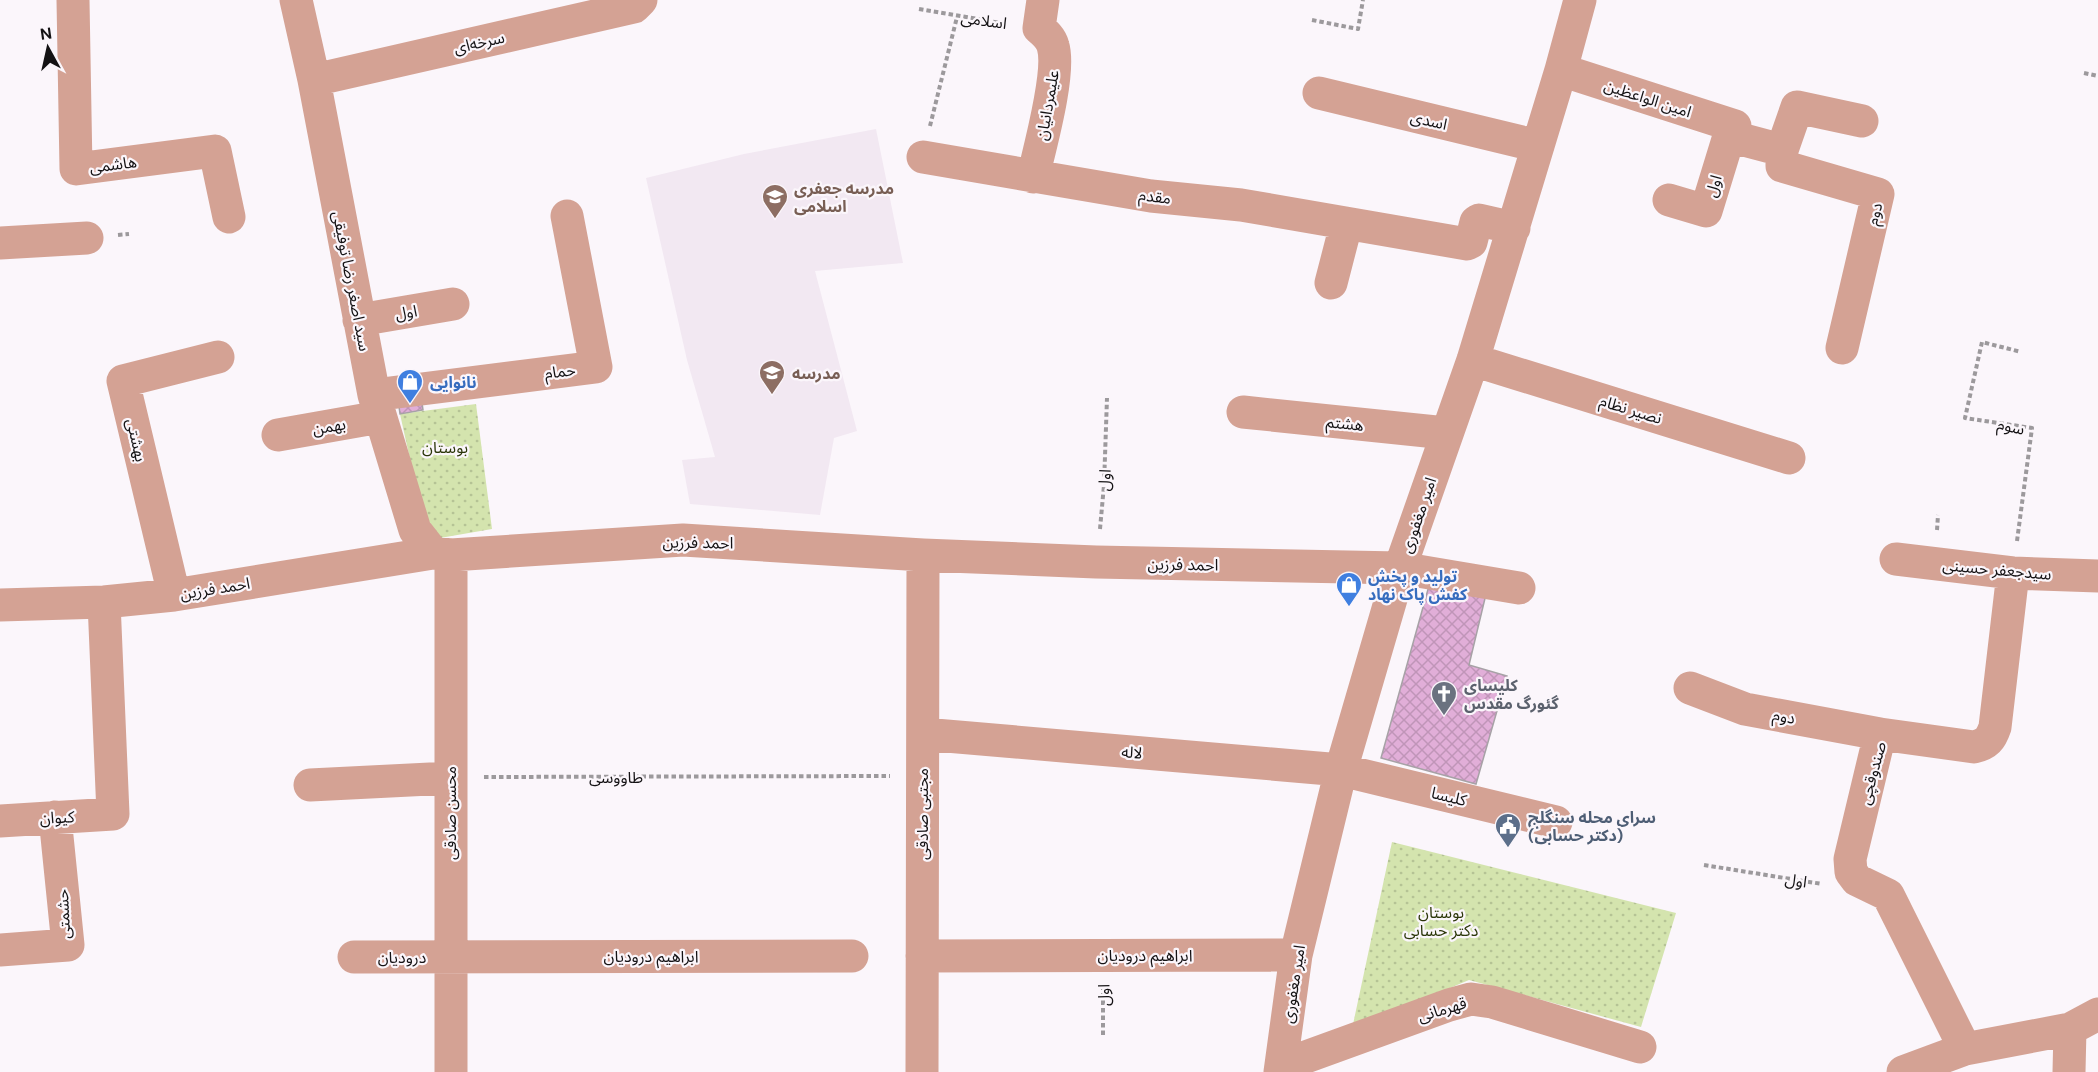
<svg xmlns="http://www.w3.org/2000/svg" width="2098" height="1072" font-family="'DM Sans','Noto Sans Arabic',sans-serif">
<style>
.built{fill:#f2e8f2}
.park{fill:url(#park-dots)}
.building{fill:url(#building-cross-hatch);stroke:#a7a2a6;stroke-width:1.5}
.lines{fill:none;stroke-linecap:round;stroke-linejoin:round}
.path{stroke:#9c999c;stroke-width:4;stroke-dasharray:4.5 3;stroke-linecap:butt}
.minor{stroke:#d4a294;stroke-width:33}
.labels{text-anchor:middle;stroke-width:4.5;stroke-linejoin:round;paint-order:stroke}
.street-label{font-size:16px;fill:#141214;stroke:#fbf6fb}
.education-label{font-size:16px;font-weight:bold;fill:#785e54;stroke:#fbf6fb;text-anchor:start}
.shop-label{font-size:16px;font-weight:bold;fill:#366cbe;stroke:#fbf6fb;text-anchor:start}
.park-label{font-size:16px;fill:#2c370a;stroke:#fbf6fb}
.worship-label{font-size:16px;font-weight:bold;fill:#5b616d;stroke:#fbf6fb;text-anchor:start}
.service-label{font-size:16px;font-weight:bold;fill:#4e5e75;stroke:#fbf6fb;text-anchor:start}
</style>
<defs>
<pattern id="park-dots" width="8" height="8" patternUnits="userSpaceOnUse" patternTransform="scale(1.5)"><rect width="8" height="8" fill="#d4e4ae"/><path d="M2 2h.1M6 6h.1" fill="none" stroke="#b5c395" stroke-width="1.8" stroke-linecap="round"/></pattern>
<pattern id="building-cross-hatch" width="8" height="8" patternUnits="userSpaceOnUse" patternTransform="scale(1.5)"><rect width="8" height="8" fill="#e1aed8"/><path d="M0 0l8 8M0 8l8-8" fill="none" stroke="#c095b8"/></pattern>
</defs>
<rect width="100%" height="100%" fill="#fbf6fb"/>
<path class="built" d="M 876,129 L 903,263 L 815,271 L 857,431 L 834,438 L 820,515 L 690,504 L 682,460 L 715,457 L 687,360 L 646,178 L 744,154 Z"/>
<path class="park" d="M 476,404 L 492,529 L 440,538 L 421,509 L 400,414 Z
M 1392,842 L 1676,913 L 1641,1027 L 1469,980 L 1352,1029 Z"/>
<path class="building" d="M 421,396 L 423,410 L 400,414 L 398,399 Z
M 1432,575 L 1487,590 L 1469,665 L 1507,676 L 1476,784 L 1381,758 Z"/>
<g class="lines">
<path class="path" d="M 919,9 L 1007,24
M 1312,20 L 1358,29 L 1363,0
M 2084,73 L 2098,76
M 930,126 L 957,17
M 118,235 L 129,234
M 1100,529 L 1104,485 L 1107,398
M 1937,530 L 1938,515
M 2017,541 L 2032,428 L 1965,418 L 1982,342 L 2021,352
M 484,777 L 890,776
M 1704,865 L 1822,884
M 1103,1035 L 1103,989"/>
<path class="minor" d="M 73,0 L 76,169 L 215,151 L 229,217
M 296,0 L 314,80 L 374,395 L 415,530 L 433,553
M 1561,70 L 1735,126 L 1729,136 L 1706,211 L 1669,200
M 314,80 L 634,7 L 641,0
M 1319,93 L 1538,146
M 1729,136 L 1782,150
M 923,157 L 1151,196 L 1241,205 L 1467,244 L 1471,242 L 1476,222 L 1479,220 L 1514,228
M 1033,177 C 1040,147 1061,72 1053,46 C 1051,38 1045,33 1039,28 L 1043,0
M 0,243 L 87,238
M 1331,283 L 1346,225
M 359,320 L 453,304
M 1842,348 L 1878,194 L 1782,166 L 1782,150 L 1797,107 L 1862,121
M 1473,360 L 1789,458
M 374,395 L 596,367 L 567,216
M 1243,412 L 1446,433
M 278,435 L 380,417
M 451,555 L 451,1072
M 1896,559 L 2013,573 L 2098,576
M 174,595 L 123,381 L 218,357
M 0,605 L 104,602 L 174,595 L 433,553 L 451,555 L 683,540 L 923,555 L 1096,562 L 1400,568 L 1519,588
M 1690,688 L 1745,709 L 1880,734
M 923,734 L 1341,770 L 1556,822
M 310,785 L 450,778
M 0,821 L 113,814 L 104,602
M 0,950 L 68,945 L 55,817
M 922,956 L 1296,955
M 354,957 L 852,956
M 1965,1049 L 1888,895 L 1857,880 L 1851,872 L 1850,859 L 1880,734 L 1974,747 C 1987,744 1991,739 1995,727 L 2013,573
M 1281,1066 L 1449,1005 L 1471,999 L 1492,1002 L 1640,1047
M 922,1072 L 923,555
M 1280,1072 L 1296,955 L 1341,770 L 1400,568 L 1473,360 L 1561,70 L 1580,0
M 1903,1072 L 1965,1049 L 2070,1029 L 2098,1014
M 2069,1072 L 2070,1029"/>
</g>
<defs>
<symbol id="school-pin" viewBox="-11 -11 22 30"><path d="M0 17L-7.5 6A9.5 9.5 0 1 1 7.5 6Z" fill="#8d6e63" stroke="#fbf6fb"/><path d="M0-5L7-2L0 1L-7-2ZM-4 1L0 2.5L4 1V4Q0 6-4 4Z" fill="#fff"/></symbol>
<symbol id="shop-pin" viewBox="-11 -11 22 30"><path d="M0 17L-7.5 6A9.5 9.5 0 1 1 7.5 6Z" fill="#3f7fe0" stroke="#fbf6fb"/><path d="M-5-2.5h2.3a2.7 3.5 0 0 1 5.4 0H5L5.5 6h-11ZM-1.5-2.5h3a1.5 2.3 0 0 0-3 0Z" fill="#fff"/></symbol>
<symbol id="church-pin" viewBox="-11 -11 22 30"><path d="M0 17L-7.5 6A9.5 9.5 0 1 1 7.5 6Z" fill="#6b7280" stroke="#fbf6fb"/><path d="M-1.2-6h2.4v3.5h3.3v2.4h-3.3V6h-2.4V-.1h-3.3v-2.4h3.3Z" fill="#fff"/></symbol>
<symbol id="civic-pin" viewBox="-11 -11 22 30"><path d="M0 17L-7.5 6A9.5 9.5 0 1 1 7.5 6Z" fill="#5c6f8a" stroke="#fbf6fb"/><path d="M-.6-6.5H3V-4.5H.6V-3L4-1V1h2V6H-6V1h2V-1L-.6-3ZM-1.2 2.5V6h2.4V2.5Z" fill="#fff"/></symbol>
</defs>
<g fill-rule="evenodd">
<use href="#school-pin" x="760" y="182" width="30" height="40"/>
<use href="#school-pin" x="757" y="358" width="30" height="40"/>
<use href="#shop-pin" x="395" y="367" width="30" height="40"/>
<use href="#shop-pin" x="1334" y="570" width="30" height="40"/>
<use href="#church-pin" x="1429" y="679" width="30" height="40"/>
<use href="#civic-pin" x="1493" y="811" width="30" height="40"/>
</g>
<g class="labels">
<g class="street-label">
<text transform="translate(984 20) rotate(8)" y="6">اسلامی</text>
<text transform="translate(479 42) rotate(-13)" y="6">سرخه‌ای</text>
<text transform="translate(1648 98) rotate(18)" y="6">امین الواعظین</text>
<text transform="translate(1047 105) rotate(-80)" y="6">علیمردانیان</text>
<text transform="translate(1429 120) rotate(13)" y="6">اسدی</text>
<text transform="translate(113 164) rotate(-7)" y="6">هاشمی</text>
<text transform="translate(1713 186) rotate(-73)" y="6">اول</text>
<text transform="translate(1155 196) rotate(7)" y="6">مقدم</text>
<text transform="translate(1874 214) rotate(-77)" y="6">دوم</text>
<text transform="translate(352 281) rotate(79)" y="6">سید اصغر رضا توفیقی</text>
<text transform="translate(406 312) rotate(-10)" y="6">اول</text>
<text transform="translate(560 371) rotate(-7)" y="6">حمام</text>
<text transform="translate(1631 409) rotate(17)" y="6">نصیر نظام</text>
<text transform="translate(1345 423) rotate(6)" y="6">هشتم</text>
<text transform="translate(329 426) rotate(-10)" y="6">بهمن</text>
<text transform="translate(2011 426) rotate(12)" y="6">سوم</text>
<text transform="translate(137 440) rotate(77)" y="6">بهشتی</text>
<text transform="translate(1104 480) rotate(-86)" y="6">اول</text>
<text transform="translate(1418 515) rotate(-71)" y="6">امیر مغفوری</text>
<text transform="translate(698 542) rotate(1)" y="6">احمد فرزین</text>
<text transform="translate(1183 564) rotate(1)" y="6">احمد فرزین</text>
<text transform="translate(1997 569) rotate(5)" y="6">سیدجعفر حسینی</text>
<text transform="translate(215 588) rotate(-9)" y="6">احمد فرزین</text>
<text transform="translate(1784 716) rotate(11)" y="6">دوم</text>
<text transform="translate(1132 752) rotate(5)" y="6">لاله</text>
<text transform="translate(1872 773) rotate(-75)" y="6">صندوقچی</text>
<text x="616" y="783">طاووسی</text>
<text transform="translate(1449 796) rotate(14)" y="6">کلیسا</text>
<text transform="translate(450 813) rotate(-90)" y="6">محسن صادقی</text>
<text transform="translate(922 814) rotate(-90)" y="6">مجتبی صادقی</text>
<text transform="translate(57 817) rotate(-3)" y="6">کیوان</text>
<text transform="translate(1796 880) rotate(9)" y="6">اول</text>
<text transform="translate(63 914) rotate(-93)" y="6">حشمتی</text>
<text x="1145" y="961">ابراهیم درودیان</text>
<text x="651" y="962">ابراهیم درودیان</text>
<text x="402" y="963">درودیان</text>
<text transform="translate(1293 984) rotate(-81)" y="6">امیر مغفوری</text>
<text transform="translate(1103 995) rotate(-90)" y="6">اول</text>
<text transform="translate(1442 1009) rotate(-17)" y="6">قهرمانی</text>
</g>
<g class="education-label">
<text x="794" y="194">مدرسه جعفری<tspan x="794" dy="18">اسلامی</tspan></text>
<text x="792" y="379">مدرسه</text>
</g>
<g class="shop-label">
<text x="430" y="388">نانوایی</text>
<text x="1368" y="582">تولید و پخش<tspan x="1368" dy="18">کفش پاک نهاد</tspan></text>
</g>
<g class="park-label">
<text x="445" y="453">بوستان</text>
<text x="1441" y="918">بوستان<tspan x="1441" dy="18">دکتر حسابی</tspan></text>
</g>
<g class="worship-label">
<text x="1464" y="691">کلیسای<tspan x="1464" dy="18">گئورگ مقدس</tspan></text>
</g>
<g class="service-label">
<text x="1528" y="823">سرای محله سنگلج<tspan x="1528" dy="18">(دکتر حسابی)</tspan></text>
</g>
</g>
<g transform="translate(48 48) rotate(352)" stroke="#fbf6fb" stroke-width="4.5" paint-order="stroke">
<path d="M0-4.5L10 22L0 15L-10 22Z" fill="#141214"/>
<text y="-9" font-size="16" font-weight="bold" text-anchor="middle" fill="#141214">N</text>
</g>
</svg>
